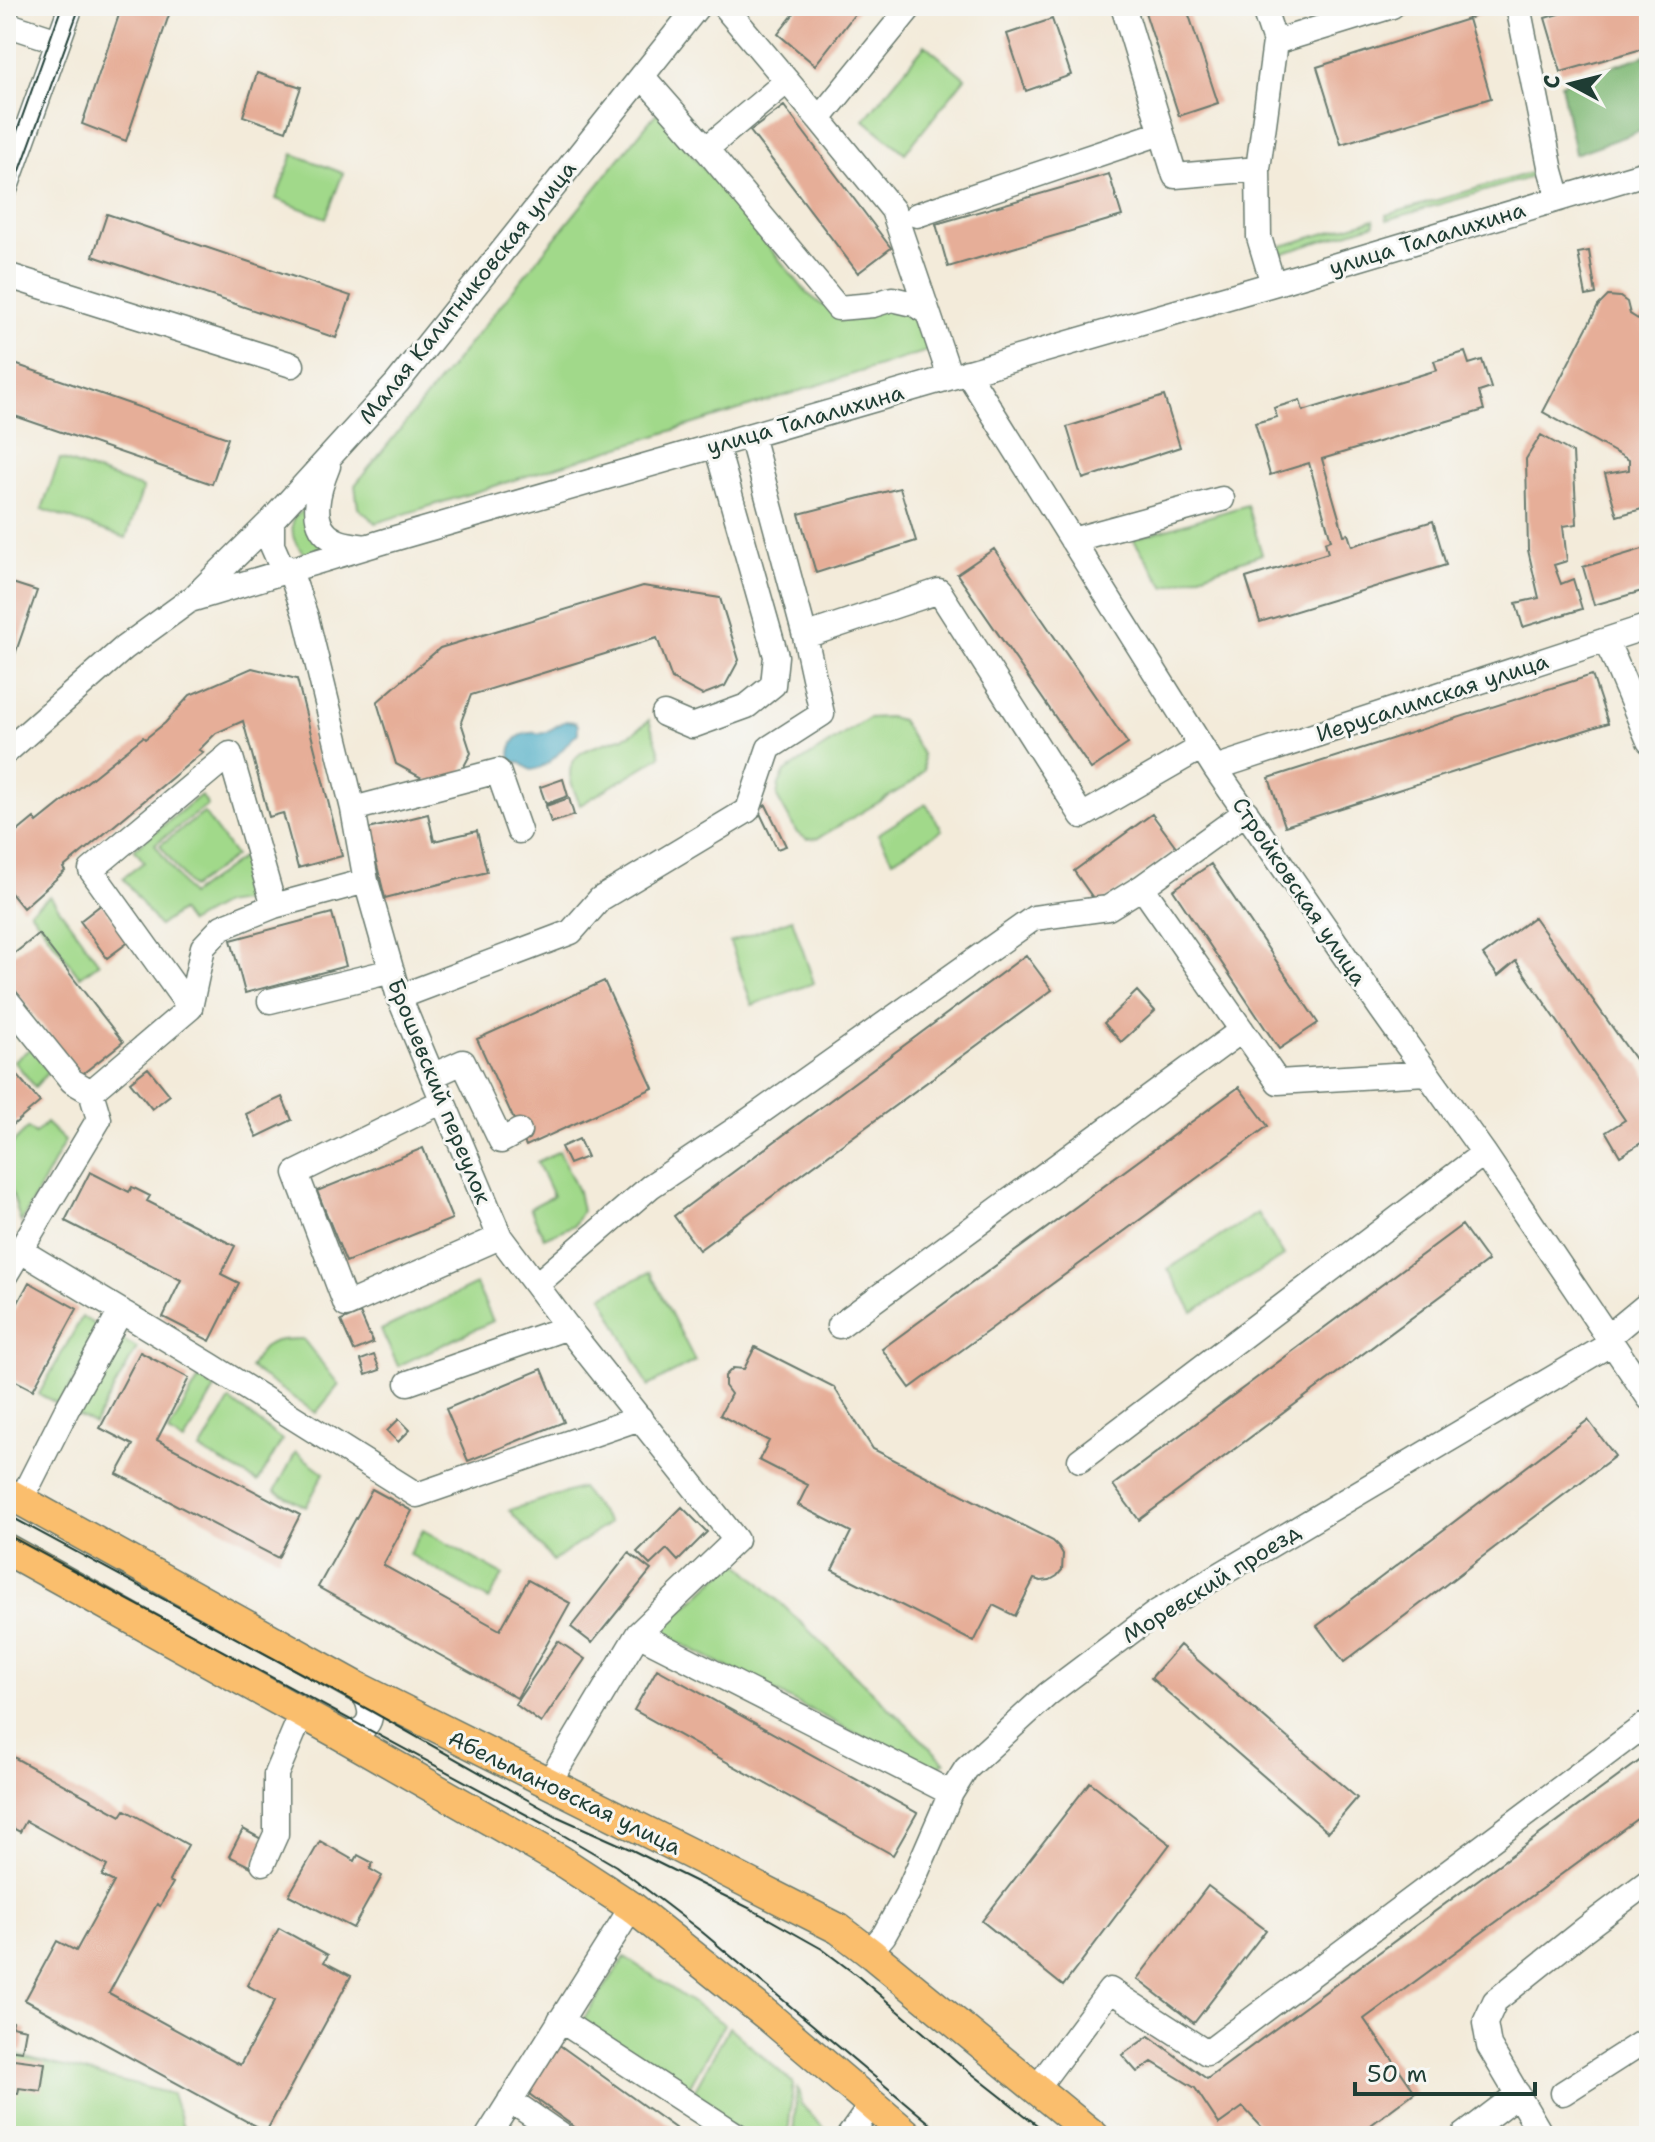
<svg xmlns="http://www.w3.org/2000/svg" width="1655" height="2142" font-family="'Shantell Sans',sans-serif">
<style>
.green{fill:#a1d98a;stroke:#608b5f;stroke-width:2}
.forest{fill:#80b976;stroke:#507b55;stroke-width:2}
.water{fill:#43a8c3;stroke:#31727c;stroke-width:2}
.building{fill:#e6ae98}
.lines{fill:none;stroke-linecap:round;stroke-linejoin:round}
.minor-casing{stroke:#697a6e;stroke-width:27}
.major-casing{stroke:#697a6e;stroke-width:33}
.minor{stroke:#fff;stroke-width:24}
.major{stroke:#fabe6d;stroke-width:30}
.tram{stroke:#1f3d34;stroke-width:2}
.labels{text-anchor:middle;stroke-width:6;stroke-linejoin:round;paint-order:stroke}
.street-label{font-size:22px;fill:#1f3d34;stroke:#f6f6f2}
</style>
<rect width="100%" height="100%" fill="#f6f6f2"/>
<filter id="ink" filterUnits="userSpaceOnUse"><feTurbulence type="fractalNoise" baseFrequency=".0125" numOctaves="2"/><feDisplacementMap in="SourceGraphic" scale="16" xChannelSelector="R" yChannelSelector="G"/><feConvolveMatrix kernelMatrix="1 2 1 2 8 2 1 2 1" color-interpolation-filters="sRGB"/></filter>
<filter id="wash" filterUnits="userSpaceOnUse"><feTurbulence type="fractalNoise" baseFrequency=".006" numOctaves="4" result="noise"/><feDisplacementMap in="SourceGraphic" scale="32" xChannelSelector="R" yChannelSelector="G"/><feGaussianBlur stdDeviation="1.8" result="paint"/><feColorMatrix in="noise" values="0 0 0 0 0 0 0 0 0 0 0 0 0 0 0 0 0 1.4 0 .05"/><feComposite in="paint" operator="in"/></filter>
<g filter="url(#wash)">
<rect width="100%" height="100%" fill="#f3ebda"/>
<path class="green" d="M 925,45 L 965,78 L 905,153 L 864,120 Z
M 657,112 L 807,293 L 822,305 L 914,304 L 934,349 L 376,523 L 358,508 L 355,485 Z
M 293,154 L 343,173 L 326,218 L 276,199 Z
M 1530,173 L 1532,177 L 1387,220 L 1386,215 Z
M 1374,219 L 1375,224 L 1274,256 L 1272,249 Z
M 60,459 L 143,488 L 126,538 L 42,509 Z
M 1247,505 L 1262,554 L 1165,587 L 1133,539 Z
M 307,508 C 308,533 308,534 328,549 L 306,555 C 293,542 291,537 293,518 Z
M 888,717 L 901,720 L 922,754 L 924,770 L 913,782 L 818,838 L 807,839 L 797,833 L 777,797 L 779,784 L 785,772 L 869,718 Z
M 649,720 L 661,756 L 580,805 C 577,797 573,789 571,781 C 563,746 607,745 629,735 C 636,732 643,725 649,720 Z
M 201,795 L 208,805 L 155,844 L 190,895 L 244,856 L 256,899 L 223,904 L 189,923 L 180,911 L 159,926 L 123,878 L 144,862 L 134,849 Z
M 926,804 L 942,830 L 893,860 L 878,834 Z
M 204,813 L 235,856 L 191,888 L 160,845 Z
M 50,896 L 99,963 L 80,977 L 30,911 Z
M 792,919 L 814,983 L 752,1005 L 730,942 Z
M 32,1047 L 51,1069 L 35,1087 L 14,1061 Z
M 46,1123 L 65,1141 L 21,1223 L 6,1172 L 6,1150 L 28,1128 L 35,1134 Z
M 559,1151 L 578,1191 L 582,1211 L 574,1225 L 544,1238 L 530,1208 L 553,1196 L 537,1162 Z
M 1258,1213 L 1284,1256 L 1193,1312 L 1168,1269 Z
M 650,1272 L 695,1361 L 648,1386 L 602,1296 Z
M 476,1284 L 493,1321 L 398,1366 L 381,1330 Z
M 82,1317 L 103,1329 L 60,1405 L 39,1394 Z
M 116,1336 L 137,1348 L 94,1424 L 73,1413 Z
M 303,1339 L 339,1385 L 316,1413 L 250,1368 C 266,1339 271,1340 303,1339 Z
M 200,1377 L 215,1389 L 184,1442 L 168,1433 Z
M 230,1400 L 282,1440 L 258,1482 L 200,1450 Z
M 296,1452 L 324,1473 L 306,1507 L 275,1491 Z
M 581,1488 L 609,1523 L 553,1561 L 509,1510 Z
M 423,1530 L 503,1575 L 489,1600 L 409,1554 Z
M 736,1560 L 945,1762 L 931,1772 L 659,1632 Z
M 625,1957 L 724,2024 L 684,2096 L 578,2027 Z
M 729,2027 L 793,2083 L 788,2136 L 746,2136 L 689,2100 Z
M 6,2052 L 172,2094 L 186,2136 L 6,2136 Z
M 797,2088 L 800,2092 L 801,2104 L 831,2135 L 841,2136 L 793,2136 Z"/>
<path class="forest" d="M 1649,54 L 1649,128 L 1575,154 L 1561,84 Z"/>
<path class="water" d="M 566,721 L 575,722 L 578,725 L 578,733 C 563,746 551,768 531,770 L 519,762 L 511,761 C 508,747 515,734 530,733 C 535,732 538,734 543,733 C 551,731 558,724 566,721 Z"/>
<g id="blocks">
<path class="building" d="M 122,6 L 172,6 L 126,141 L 82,124 Z
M 800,6 L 861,6 L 815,65 L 778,34 Z
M 1143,6 L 1186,6 L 1218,103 L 1179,116 Z
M 1463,6 L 1498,6 L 1468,19 Z
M 1585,6 L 1643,6 L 1649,25 L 1649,47 L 1561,72 L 1545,18 Z
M 1052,19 L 1071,75 L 1026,91 L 1007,34 Z
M 1468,19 L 1491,98 L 1341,144 L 1317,67 Z
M 257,73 L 301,87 L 286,131 L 243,116 Z
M 784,106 L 891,248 L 858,273 L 750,131 Z
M 1109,174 L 1122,216 L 948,267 L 936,224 Z
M 107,214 L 351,296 L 336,338 L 93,256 Z
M 1589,251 L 1596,294 L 1586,296 L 1578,253 Z
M 1608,296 L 1620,297 L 1627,302 L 1630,314 L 1638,319 L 1643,314 L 1649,312 L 1649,507 L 1617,516 L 1605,474 L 1629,470 L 1629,460 L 1543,412 L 1598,306 Z
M 1465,352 L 1469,364 L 1482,360 L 1491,388 L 1479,392 L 1484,410 L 1322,459 L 1344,535 L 1348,534 L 1352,546 L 1433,521 L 1446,565 L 1260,622 L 1246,578 L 1328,553 L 1325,542 L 1331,540 L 1309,463 L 1270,475 L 1255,423 L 1277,417 L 1274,408 L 1300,400 L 1303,411 L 1437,370 L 1434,361 Z
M 6,361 L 228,438 L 212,484 L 6,413 Z
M 1164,396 L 1180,447 L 1083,479 L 1067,427 Z
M 1541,435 L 1573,453 L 1577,524 L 1563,526 L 1567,561 L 1554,565 L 1561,584 L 1573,579 L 1582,609 L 1523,627 L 1516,603 L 1539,598 L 1528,550 L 1526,459 Z
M 900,488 L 916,541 L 816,573 L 799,514 Z
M 1649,547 L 1649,589 L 1594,605 L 1583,567 Z
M 994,549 L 1128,744 L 1091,769 L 957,574 Z
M 6,581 L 37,591 L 12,663 L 6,662 Z
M 643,586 L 720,598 L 739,660 L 725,686 L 702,695 L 672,679 L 657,638 L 471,695 L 461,722 L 471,753 L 460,774 L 431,783 L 396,764 L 377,702 L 440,648 Z
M 252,668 L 297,679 L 342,856 L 298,868 L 283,813 L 269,817 L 243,721 L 216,733 L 199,750 L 203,752 L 63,868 L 65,871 L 23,908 L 6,887 L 6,841 L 34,818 L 37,822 L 143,737 L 145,739 L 165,723 L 190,695 Z
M 1592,675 L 1608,723 L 1285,826 L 1269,778 Z
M 563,779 L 568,796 L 546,804 L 540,787 Z
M 569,798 L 574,815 L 551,823 L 546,806 Z
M 766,805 L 786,846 L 777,849 L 758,809 Z
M 428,814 L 434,841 L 477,831 L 487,872 L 385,898 L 368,829 Z
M 1152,814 L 1177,848 L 1098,905 L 1074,871 Z
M 1211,864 L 1318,1023 L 1279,1049 L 1173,890 Z
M 102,904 L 130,941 L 107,958 L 80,921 Z
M 332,913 L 346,966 L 245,993 L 231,940 Z
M 1534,917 L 1649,1079 L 1649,1138 L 1620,1156 L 1606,1132 L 1625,1120 L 1516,961 L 1498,976 L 1483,955 Z
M 39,934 L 123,1042 L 81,1075 L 6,979 L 6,960 Z
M 1026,955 L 1052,990 L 699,1250 L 674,1216 Z
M 604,981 L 653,1088 L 526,1146 L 477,1039 Z
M 1137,991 L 1155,1011 L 1121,1042 L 1104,1023 Z
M 6,1062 L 40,1102 L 6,1131 Z
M 148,1068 L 170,1095 L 152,1109 L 130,1082 Z
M 1239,1087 L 1268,1126 L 910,1388 L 882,1349 Z
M 282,1097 L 292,1120 L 257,1137 L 246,1114 Z
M 579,1139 L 587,1157 L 569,1164 L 561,1147 Z
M 423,1148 L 452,1219 L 346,1262 L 317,1191 Z
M 90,1172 L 129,1192 L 132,1187 L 150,1196 L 147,1201 L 235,1246 L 221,1274 L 239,1283 L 210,1341 L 163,1317 L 181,1280 L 65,1221 Z
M 1462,1225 L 1488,1261 L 1139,1520 L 1113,1485 Z
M 29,1282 L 77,1309 L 33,1390 L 6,1376 L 6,1325 Z
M 360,1313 L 373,1343 L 354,1351 L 341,1321 Z
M 755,1347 L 834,1387 L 873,1449 L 1053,1541 L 1059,1547 L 1063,1554 L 1062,1570 L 1057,1576 L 1050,1580 L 1041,1581 L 1034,1579 L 1015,1616 L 993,1605 L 974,1642 L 832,1570 L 851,1532 L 798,1505 L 808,1485 L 759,1460 L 769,1441 L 720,1415 L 731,1394 L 725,1386 L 725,1376 L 733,1368 L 744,1369 Z
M 140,1352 L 189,1378 L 157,1440 L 300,1515 L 278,1558 L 117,1474 L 133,1445 L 100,1428 Z
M 374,1355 L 380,1370 L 366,1375 L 361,1360 Z
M 542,1369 L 564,1422 L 468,1461 L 446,1409 Z
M 399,1419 L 410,1430 L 398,1442 L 387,1431 Z
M 1588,1420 L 1615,1456 L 1344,1662 L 1317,1626 Z
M 372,1489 L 412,1511 L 383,1565 L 500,1630 L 528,1580 L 570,1603 L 517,1698 L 318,1587 Z
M 682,1507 L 707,1532 L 678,1561 L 667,1549 L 650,1565 L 637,1552 Z
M 629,1553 L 651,1570 L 592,1643 L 571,1627 Z
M 558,1641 L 585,1659 L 541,1723 L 515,1704 Z
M 1180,1645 L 1357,1798 L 1328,1832 L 1151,1678 Z
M 657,1669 L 917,1813 L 893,1855 L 634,1710 Z
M 6,1753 L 121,1816 L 125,1810 L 188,1845 L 169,1881 L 173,1883 L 160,1906 L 157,1904 L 109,1993 L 240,2065 L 275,2001 L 247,1985 L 279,1928 L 328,1955 L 324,1962 L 351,1976 L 266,2132 L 25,2000 L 57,1941 L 76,1951 L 114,1882 L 102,1876 L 107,1866 L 26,1821 L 20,1832 L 9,1826 L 6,1831 Z
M 1649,1754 L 1649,1810 L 1364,2019 L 1415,2092 L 1356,2136 L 1270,2136 L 1243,2107 L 1219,2124 L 1195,2088 L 1152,2062 L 1137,2072 L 1122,2055 L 1149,2036 L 1207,2079 Z
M 1090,1782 L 1170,1844 L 1063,1986 L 982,1921 Z
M 243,1829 L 265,1841 L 251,1867 L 229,1856 Z
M 320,1841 L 355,1861 L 358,1855 L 373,1863 L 370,1869 L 382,1876 L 353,1928 L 289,1895 Z
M 1208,1886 L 1266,1930 L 1194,2023 L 1137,1979 Z
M 6,2020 L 13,2022 L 12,2026 L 26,2029 L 22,2051 L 6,2049 Z
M 558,2044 L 686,2136 L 587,2136 L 525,2091 Z
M 6,2058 L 45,2063 L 41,2091 L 19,2088 L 18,2094 L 6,2093 Z"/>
</g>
</g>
<g filter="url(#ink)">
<use href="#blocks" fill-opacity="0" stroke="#697a6e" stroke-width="2"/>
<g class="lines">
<defs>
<path id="minor" d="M 724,6 L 819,119
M 911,6 L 819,119 L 893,210 L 950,377
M 1123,6 L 1175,176 L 1258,169
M 1263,6 L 1275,42 L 1258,169 L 1259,237 L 1273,284
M 1518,6 L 1551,171 L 1559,199
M 6,24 L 58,41
M 1275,42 L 1392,6
M 642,76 L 706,149
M 787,81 L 706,149 L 838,308 L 873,305 L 892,299 L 914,304 L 928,313
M 6,187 L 71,6
M 917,215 L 1161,133
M 6,275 L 292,365
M 967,372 L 1215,768 L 1382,1010 L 1484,1153 L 1649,1398
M 751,435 L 805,636 L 939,591 L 1082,816 L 1202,747
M 328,466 C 319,488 306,526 335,540 C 343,545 356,545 366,547
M 272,520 L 272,545 L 279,561 L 290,571 L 306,617 L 353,809 L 366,881 L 399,997 L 500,1237 L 575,1337 L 736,1540 L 638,1634 L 548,1784
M 1072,540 L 1222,499
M 194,597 L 272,520 L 397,383 L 698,6
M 1605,641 L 1613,656 L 1649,741
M 664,714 L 692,726 L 747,706 L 773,685 L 776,656 L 716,445
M 6,752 L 124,648 L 190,600 L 389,540 L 1273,284 L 1649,172
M 1215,768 L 1649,626
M 353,809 L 498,771 L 519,831
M 1142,887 L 1278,1082 L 1426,1073
M 399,997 L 571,932 L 600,899 L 748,810 L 769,748 L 822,714 L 805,636
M 6,999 L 72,1081 L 91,1092 L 99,1119 L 6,1274
M 270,1001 L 392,971
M 190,1008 L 203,947 L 222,927 L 274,906
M 432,1076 L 463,1062 L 501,1141 L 519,1131
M 91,1092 L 190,1008 L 91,870 L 230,754 L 274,906 L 366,881
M 443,1101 L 296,1173 L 346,1305 L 500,1237
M 21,1251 L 210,1365 L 417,1495 L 640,1418
M 536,1285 L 651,1186 L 748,1121 L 1034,918 L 1108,908 L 1142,887 L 1246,812
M 839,1326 L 1242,1030
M 1608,1337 L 1649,1303
M 408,1383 L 568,1327
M 1080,1460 L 1484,1153
M 21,1500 L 67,1409 L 121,1311
M 638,1634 L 951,1793
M 336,1732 C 353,1737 376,1728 369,1706 C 368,1699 363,1694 359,1688
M 263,1863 L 276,1834 L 276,1774 L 302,1713
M 870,1952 L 884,1935 L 907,1894 L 951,1793 L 966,1769 L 1048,1694 L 1157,1612 L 1612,1343
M 560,2020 L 738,2136
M 1036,2089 L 1110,1990 L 1207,2053 L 1649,1722
M 1563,2093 L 1649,2038
M 510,2100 L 562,2136
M 488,2136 L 632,1907
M 849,2136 L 872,2104
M 1463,2136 L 1518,2094
M 1542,2136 L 1489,2046 L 1485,2023 L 1495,2001 L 1585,1929 L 1649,1881"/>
<path id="major" d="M 6,1492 L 359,1688 L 727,1872 L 839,1929 L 873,1955 L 1094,2136
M 6,1549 L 336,1732 L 560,1860 L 632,1907 L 768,2016 L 909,2136"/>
</defs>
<use href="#minor" class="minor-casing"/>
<use href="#major" class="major-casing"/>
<use href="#minor" class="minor"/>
<use href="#major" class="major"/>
<path class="tram" d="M 6,162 L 62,6
M 6,209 L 80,6
M 6,1514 L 371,1711 L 558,1817 L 632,1850 L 751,1909 L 822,1949 L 859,1977 L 961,2065 L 1051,2136
M 6,1534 L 551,1828 L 616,1866 L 702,1932 L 945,2136"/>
</g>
</g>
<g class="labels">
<g class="street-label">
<text transform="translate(1427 238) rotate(-17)" y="8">улица Талалихина</text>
<text transform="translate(467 292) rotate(-51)" y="8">Малая Калитниковская улица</text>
<text transform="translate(805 419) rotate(-16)" y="8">улица Талалихина</text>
<text transform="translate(1432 697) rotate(-18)" y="8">Иерусалимская улица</text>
<text transform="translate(1300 891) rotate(56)" y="8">Стройковская улица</text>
<text transform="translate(440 1091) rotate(68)" y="8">Брошевский переулок</text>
<text transform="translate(1211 1583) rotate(-32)" y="8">Моревский проезд</text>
<text transform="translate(565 1792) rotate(26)" y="8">Абельмановская улица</text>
</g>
</g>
<rect width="1655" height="2142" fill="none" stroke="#f6f6f2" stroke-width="32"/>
<g transform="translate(1571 84) rotate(277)" stroke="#f6f6f2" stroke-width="6" paint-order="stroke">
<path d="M0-6L14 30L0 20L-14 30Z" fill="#1f3d34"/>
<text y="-12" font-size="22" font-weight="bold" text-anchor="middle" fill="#1f3d34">С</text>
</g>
<path d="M1355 2082v12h180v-12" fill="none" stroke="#1f3d34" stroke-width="4"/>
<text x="1367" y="2082" font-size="24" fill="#1f3d34" stroke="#f6f6f2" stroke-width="6" paint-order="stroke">50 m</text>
</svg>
